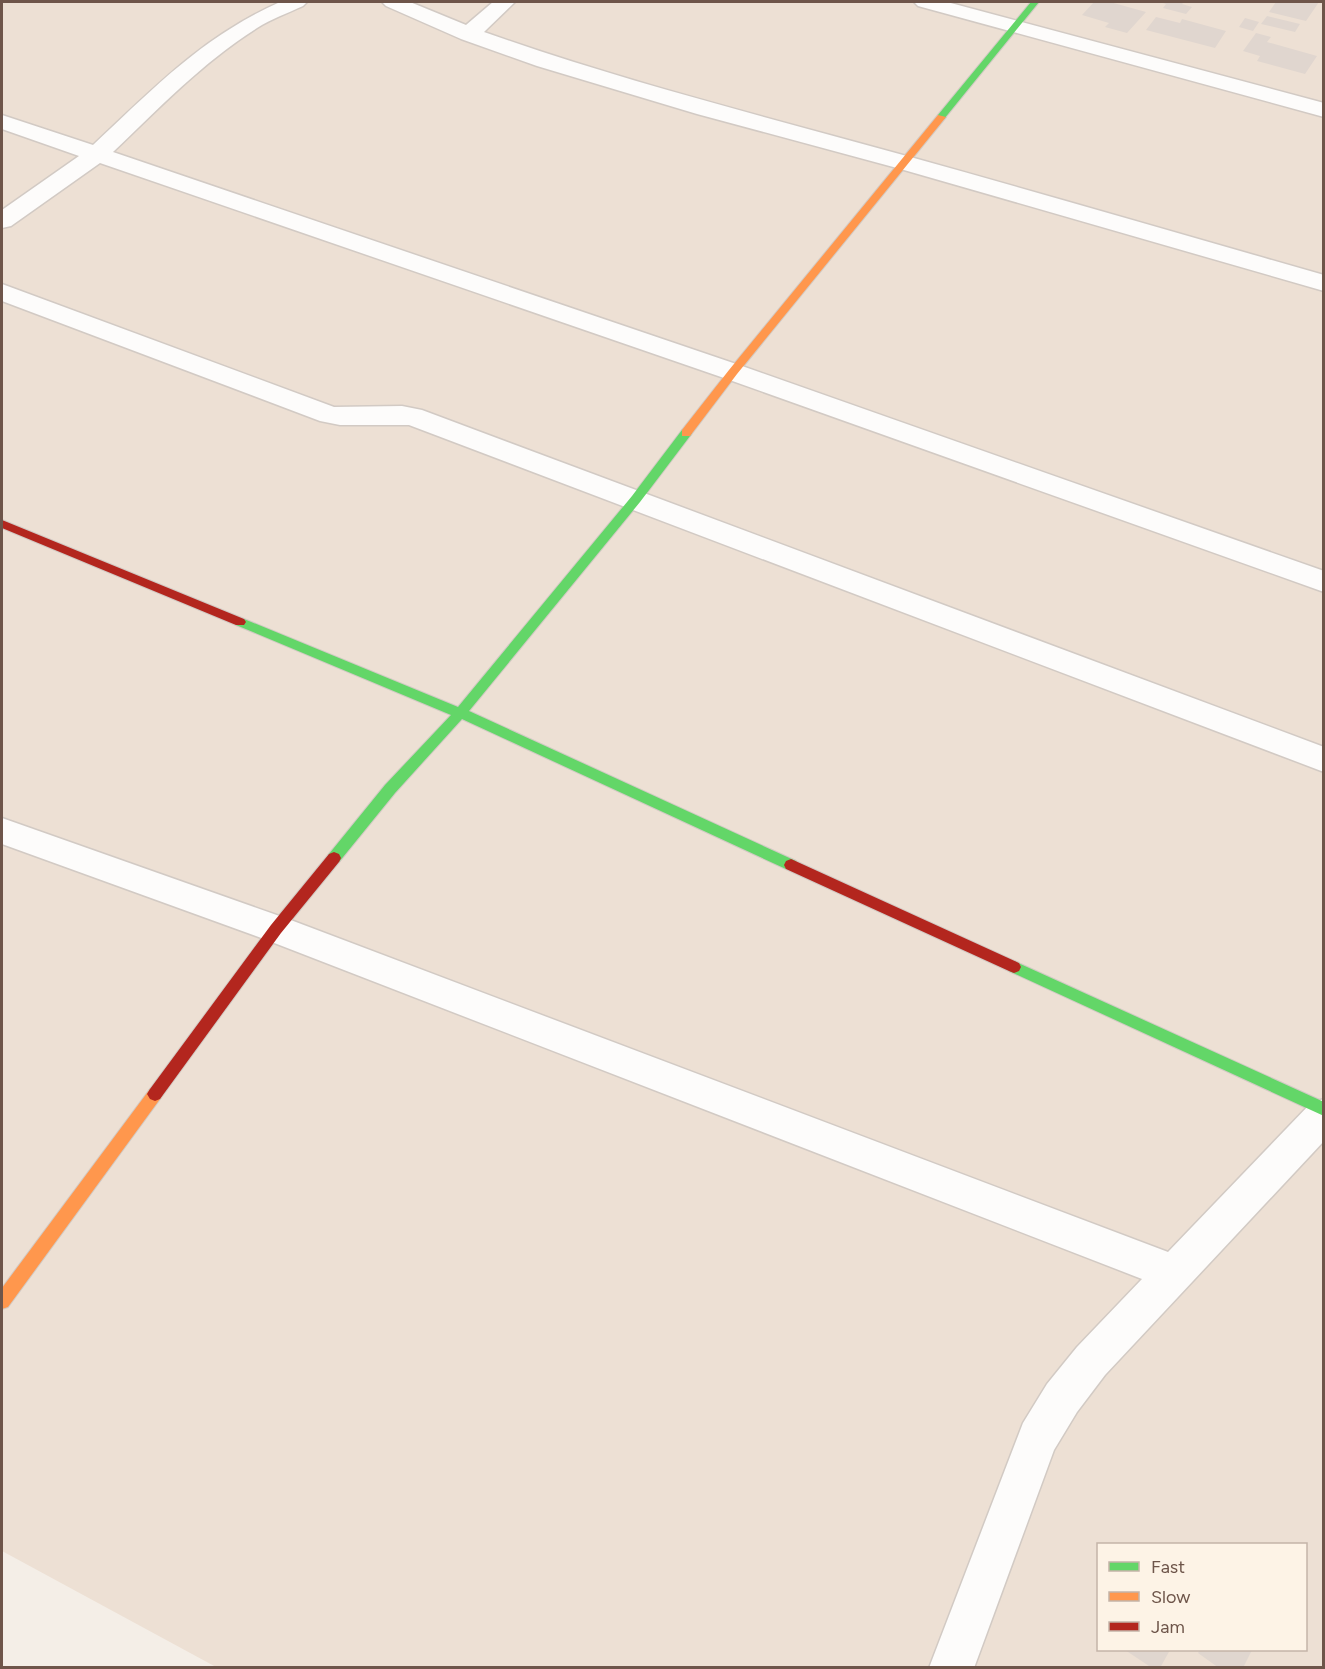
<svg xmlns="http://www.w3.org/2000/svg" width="1325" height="1669" font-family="Figtree,sans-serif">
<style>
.residential{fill:#ede0d4;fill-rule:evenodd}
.building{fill:#e0d6cf}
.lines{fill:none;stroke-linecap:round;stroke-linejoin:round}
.street-casing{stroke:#d2cac4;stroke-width:3}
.fast-casing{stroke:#d2cac4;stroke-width:2}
.slow-casing{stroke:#d2cac4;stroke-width:2}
.jam-casing{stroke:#d2cac4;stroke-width:2}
.street{fill:#fdfcfb;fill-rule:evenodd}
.fast{fill:#63d668;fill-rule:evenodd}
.slow{fill:#ff974d;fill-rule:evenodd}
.jam{fill:#b3261e;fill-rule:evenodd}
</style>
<rect width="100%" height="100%" fill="#f4eee7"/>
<path class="residential" d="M 2,2 L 1323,2 L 1323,1667 L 216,1667 L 2,1551 ZM 1098,1544 L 1306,1544 L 1306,1650 L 1098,1650 Z"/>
<path class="building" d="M 1094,2 L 1110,2 L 1146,12 L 1127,33 L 1105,27 L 1109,23 L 1082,15 Z
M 1160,2 L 1184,2 L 1182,4 L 1192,7 L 1186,14 L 1163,8 L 1166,4 Z
M 1276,2 L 1319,2 L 1306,21 L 1269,12 Z
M 1267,16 L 1300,24 L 1295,32 L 1261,24 Z
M 1156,17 L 1180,23 L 1182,19 L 1226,31 L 1215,48 L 1146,30 Z
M 1245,18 L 1259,22 L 1253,31 L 1239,27 Z
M 1256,33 L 1271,37 L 1267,42 L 1317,56 L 1305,74 L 1257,61 L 1260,56 L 1243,51 Z
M 1125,1650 L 1170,1650 L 1160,1668 L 1152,1668 Z
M 1200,1650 L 1252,1650 L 1243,1668 L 1219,1668 L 1198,1653 Z"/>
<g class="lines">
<defs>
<path id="street" d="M 280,2 L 307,2 L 303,6 C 288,13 271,19 257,28 C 203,62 159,108 113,152 L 742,366 L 1324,571 L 1324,592 L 724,378 L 100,163 L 11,226 L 2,228 L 2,210 L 79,156 L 2,129 L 2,115 L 93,145 C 154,88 202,37 280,2 Z
M 382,2 L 410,2 L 466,25 L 493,2 L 515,2 L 484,32 C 625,82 770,118 914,158 C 1051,196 1187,236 1324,275 L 1324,291 L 897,168 L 697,114 L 537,66 L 461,39 L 386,6 Z
M 914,2 L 947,2 L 1324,103 L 1324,117 L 918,6 Z
M 2,284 L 334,407 L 402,406 L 422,410 L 1324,747 L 1324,772 L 409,425 L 340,425 L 320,421 L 2,301 Z
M 2,818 L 288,919 L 1168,1252 L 1311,1103 L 1324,1099 L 1324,1141 L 1105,1375 L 1077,1412 L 1054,1450 L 974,1668 L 929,1668 L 1023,1423 L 1047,1384 L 1077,1347 L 1142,1279 L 264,939 L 2,844 Z"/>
<path id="fast" d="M 1031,2 L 1039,2 L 944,119 L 938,119 L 938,115 Z
M 686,429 L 692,433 L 690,436 L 640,502 L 469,711 L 796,861 L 798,865 L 796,869 L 786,869 L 462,719 L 395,793 L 339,862 L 329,862 L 327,858 L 329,854 L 385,785 L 451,715 L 236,625 L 234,622 L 236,619 L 244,619 L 458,707 L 632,496 L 682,430 Z
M 1014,961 L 1324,1102 L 1324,1116 L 1009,971 L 1007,967 L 1009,963 Z"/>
<path id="slow" d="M 938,115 L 946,117 L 737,374 L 690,436 L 682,436 L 682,430 L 729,370 Z
M 155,1087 L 160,1089 L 163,1094 L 160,1099 L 8,1307 L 2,1309 L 2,1288 L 150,1089 Z"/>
<path id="jam" d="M 2,520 L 244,619 L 246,622 L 244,625 L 236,625 L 2,528 Z
M 334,852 L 339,854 L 341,858 L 339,862 L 281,933 L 160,1099 L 155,1101 L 150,1099 L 147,1094 L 150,1089 L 271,925 L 329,854 Z
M 791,859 L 1019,963 L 1021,967 L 1019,971 L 1014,973 L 1009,971 L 786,869 L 784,865 L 786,861 Z"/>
</defs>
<use href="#street" class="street-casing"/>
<use href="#fast" class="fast-casing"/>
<use href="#slow" class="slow-casing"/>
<use href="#jam" class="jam-casing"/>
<use href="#street" class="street"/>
<use href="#fast" class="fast"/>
<use href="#slow" class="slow"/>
<use href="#jam" class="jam"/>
</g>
<rect width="1325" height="1669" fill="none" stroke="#6e554a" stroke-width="6"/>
<rect x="1097" y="1543" width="210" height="108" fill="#fdf3e6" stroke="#c4b4a8" stroke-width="1.5"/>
<rect x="1109" y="1562" width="30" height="9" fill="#63d668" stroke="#c4b4a8" stroke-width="1.5"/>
<text x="1151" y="1573" font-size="18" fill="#6e554a">Fast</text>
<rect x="1109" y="1592" width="30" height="9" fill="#ff974d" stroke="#c4b4a8" stroke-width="1.5"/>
<text x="1151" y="1603" font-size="18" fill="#6e554a">Slow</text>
<rect x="1109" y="1622" width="30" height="9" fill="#b3261e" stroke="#c4b4a8" stroke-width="1.5"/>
<text x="1151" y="1633" font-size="18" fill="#6e554a">Jam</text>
</svg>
